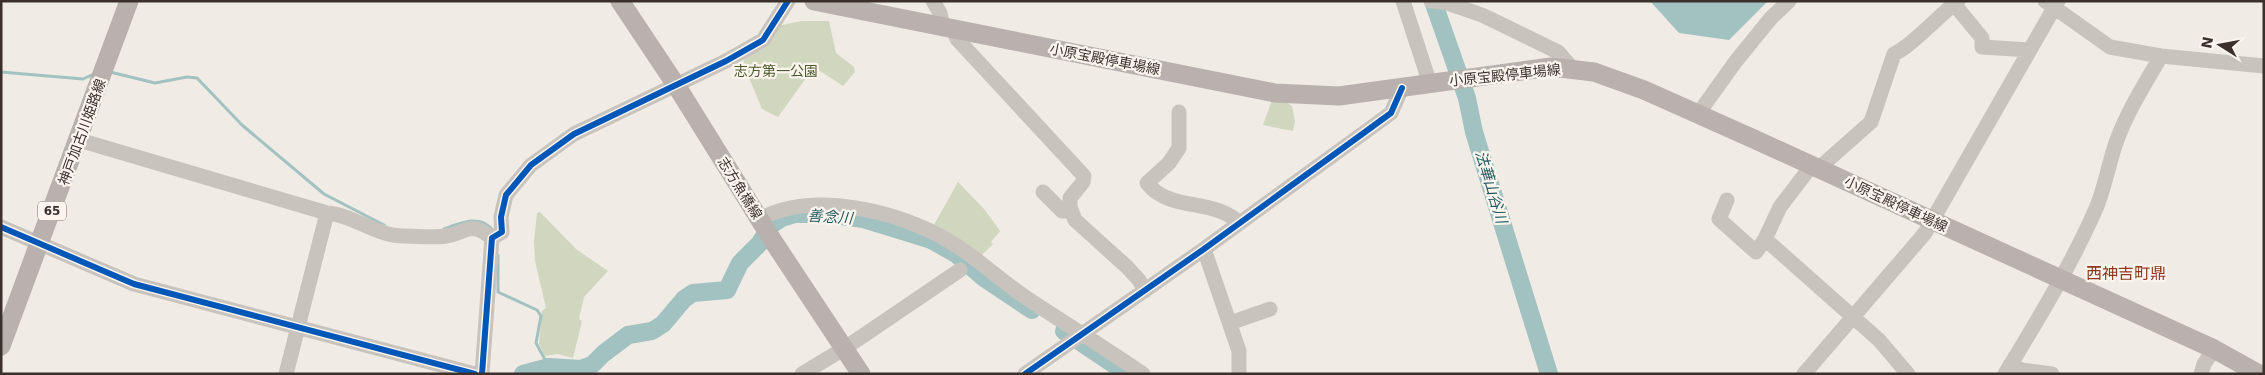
<svg xmlns="http://www.w3.org/2000/svg" width="2265" height="375" font-family="'DejaVu Sans','Noto Sans JP',sans-serif">
<style>
.green{fill:#d1d6bf}
.water{fill:#a1c2c1}
.lines{fill:none;stroke-linecap:round;stroke-linejoin:round}
.stream{stroke:#a1c2c1;stroke-width:3}
.river{stroke:#a1c2c1;stroke-width:18}
.minor{stroke:#c9c3be;stroke-width:15}
.major{stroke:#b8b1ad;stroke-width:19}
.cycleway-casing{stroke:#fbf5ee;stroke-width:9}
.cycleway{stroke:#0057b8;stroke-width:6}
.labels{text-anchor:middle;stroke-width:4.5;stroke-linejoin:round;paint-order:stroke}
.shield{fill:#fbf5ee;stroke:#756b66;stroke-width:1}
.shield-label{font-size:12px;font-weight:bold;fill:#3b302b}
.street-label{font-size:14px;fill:#3b302b;stroke:#fbf5ee}
.park-label{font-size:14px;fill:#4a5a2e;stroke:#fbf5ee}
.water-label{font-size:15px;font-style:italic;fill:#1f5a5e;stroke:#fbf5ee}
.quarter-label{font-size:16px;fill:#8c3b22;stroke:#fbf5ee}
</style>
<rect width="100%" height="100%" fill="#f0ebe5"/>
<path class="green" d="M 801,21 L 829,21 L 836,53 L 854,67 L 855,72 L 843,86 L 814,67 L 778,117 L 762,109 L 747,73 L 743,58 L 778,26 Z
M 1272,100 L 1284,101 L 1292,106 L 1295,121 L 1293,131 L 1263,125 Z
M 958,182 L 985,210 L 1000,231 L 991,242 L 993,244 L 977,260 L 931,230 Z
M 540,212 L 576,249 L 608,271 L 584,297 L 579,319 L 582,321 L 573,358 L 558,354 L 545,356 L 539,344 L 542,311 L 546,308 L 535,261 L 534,241 L 537,213 Z"/>
<path class="water" d="M 1650,1 L 1768,1 L 1729,40 L 1679,33 Z"/>
<g class="lines">
<path class="stream" d="M 1,72 L 83,79 L 94,74
M 110,72 L 155,83 L 187,77 L 197,78 L 242,125 L 324,194 L 384,225
M 444,229 C 460,223 482,213 494,232
M 498,255 L 498,292 L 537,310 L 541,316 L 536,343 L 549,367"/>
<path class="river" d="M 1433,1 L 1467,98 L 1474,132 L 1549,374
M 1064,331 L 1128,374
M 523,374 L 549,367 L 581,369 L 592,365 L 603,354 L 628,335 L 652,331 L 663,324 L 684,299 L 693,293 L 727,290 L 740,263 L 760,243 L 771,225 L 782,218 L 795,214 L 828,214 L 863,219 L 931,240 L 956,254 L 984,278 L 1032,310"/>
<path class="minor" d="M 933,1 L 940,13 L 943,26
M 1403,1 L 1430,84
M 1431,1 L 1444,2 L 1482,15 L 1515,31 L 1558,52 L 1572,68
M 2045,1 L 2110,47 L 2161,56 L 2264,66
M 1954,4 L 1982,38 L 1982,47 L 2030,50
M 953,28 L 957,39 L 1084,176 L 1083,182 L 1070,198 L 1070,207 L 1075,220 L 1127,267 L 1139,280 L 1145,291
M 1179,112 L 1179,148 L 1169,163 L 1147,183 C 1169,212 1215,198 1239,223
M 1698,114 L 1736,61 L 1771,18 L 1789,1
M 79,140 L 327,213 C 354,215 376,236 404,236 C 417,236 433,238 446,236 C 469,232 469,220 492,238
M 1819,168 L 1871,122 L 1894,54 C 1913,45 1938,16 1958,1
M 1043,192 L 1062,211 L 1071,210
M 1727,200 L 1719,219 L 1756,252 L 1765,239 L 1780,207 L 1812,165
M 760,219 C 813,190 899,211 949,241 C 976,257 999,279 1025,297 C 1064,323 1104,347 1143,374
M 1,227 L 134,284 L 475,374
M 1765,239 L 1879,340 L 1908,374
M 1204,249 L 1239,351 L 1239,374
M 1230,323 L 1270,309
M 2010,365 L 2022,370 L 2052,374
M 286,374 L 327,213
M 482,374 L 492,238 L 502,232 L 501,217 L 506,195 L 531,165 L 574,134 L 726,61 L 763,40 L 788,1
M 802,374 L 845,348 L 960,270
M 1025,374 L 1204,249 L 1365,132 L 1391,113 L 1402,88
M 1804,374 L 1925,233 L 2058,1
M 2005,374 C 2037,321 2069,269 2094,213 C 2105,190 2108,164 2117,140 C 2128,110 2145,84 2161,56
M 2201,374 L 2204,364 L 2214,349"/>
<path class="major" d="M 620,1 L 676,85 L 773,241 L 861,374
M 814,1 L 1275,93 L 1339,96 L 1551,67 L 1594,72 L 1644,90 L 1756,140 L 2214,349 L 2259,374
M 1,346 L 129,1"/>
<defs>
<path id="cycleway" d="M 1,227 L 134,284 L 475,374
M 482,374 L 492,238 L 502,232 L 501,217 L 506,195 L 531,165 L 574,134 L 726,61 L 763,40 L 788,1
M 1025,374 L 1204,249 L 1365,132 L 1391,113 L 1402,88"/>
</defs>
<use href="#cycleway" class="cycleway-casing"/>
<use href="#cycleway" class="cycleway"/>
</g>
<g class="labels">
<rect class="shield" x="38" y="201.5" width="28" height="19" rx="4"/>
<g class="shield-label">
<text x="52" y="215">65</text>
</g>
<g class="street-label">
<text transform="translate(1105 59) rotate(11)" y="5">小原宝殿停車場線</text>
<text transform="translate(1505 75) rotate(-6)" y="5">小原宝殿停車場線</text>
<text transform="translate(82 132) rotate(-70)" y="5">神戸加古川姫路線</text>
<text transform="translate(740 188) rotate(58)" y="5">志方魚橋線</text>
<text transform="translate(1896 204) rotate(25)" y="5">小原宝殿停車場線</text>
</g>
<g class="park-label">
<text x="776" y="76">志方第一公園</text>
</g>
<g class="water-label">
<text transform="translate(1491 187) rotate(73)" y="5">法華山谷川</text>
<text transform="translate(830 217) rotate(4)" y="5">善念川</text>
</g>
<g class="quarter-label">
<text x="2126" y="279">西神吉町鼎</text>
</g>
</g>
<rect width="2265" height="375" fill="none" stroke="#3b302b" stroke-width="5"/>
<g transform="translate(2220 45) rotate(281)" stroke="#fbf5ee" stroke-width="4" paint-order="stroke">
<path d="M0-4L9 19L0 12L-9 19Z" fill="#3b302b"/>
<text y="-8" font-size="14" font-weight="bold" text-anchor="middle" fill="#3b302b">N</text>
</g>
</svg>
